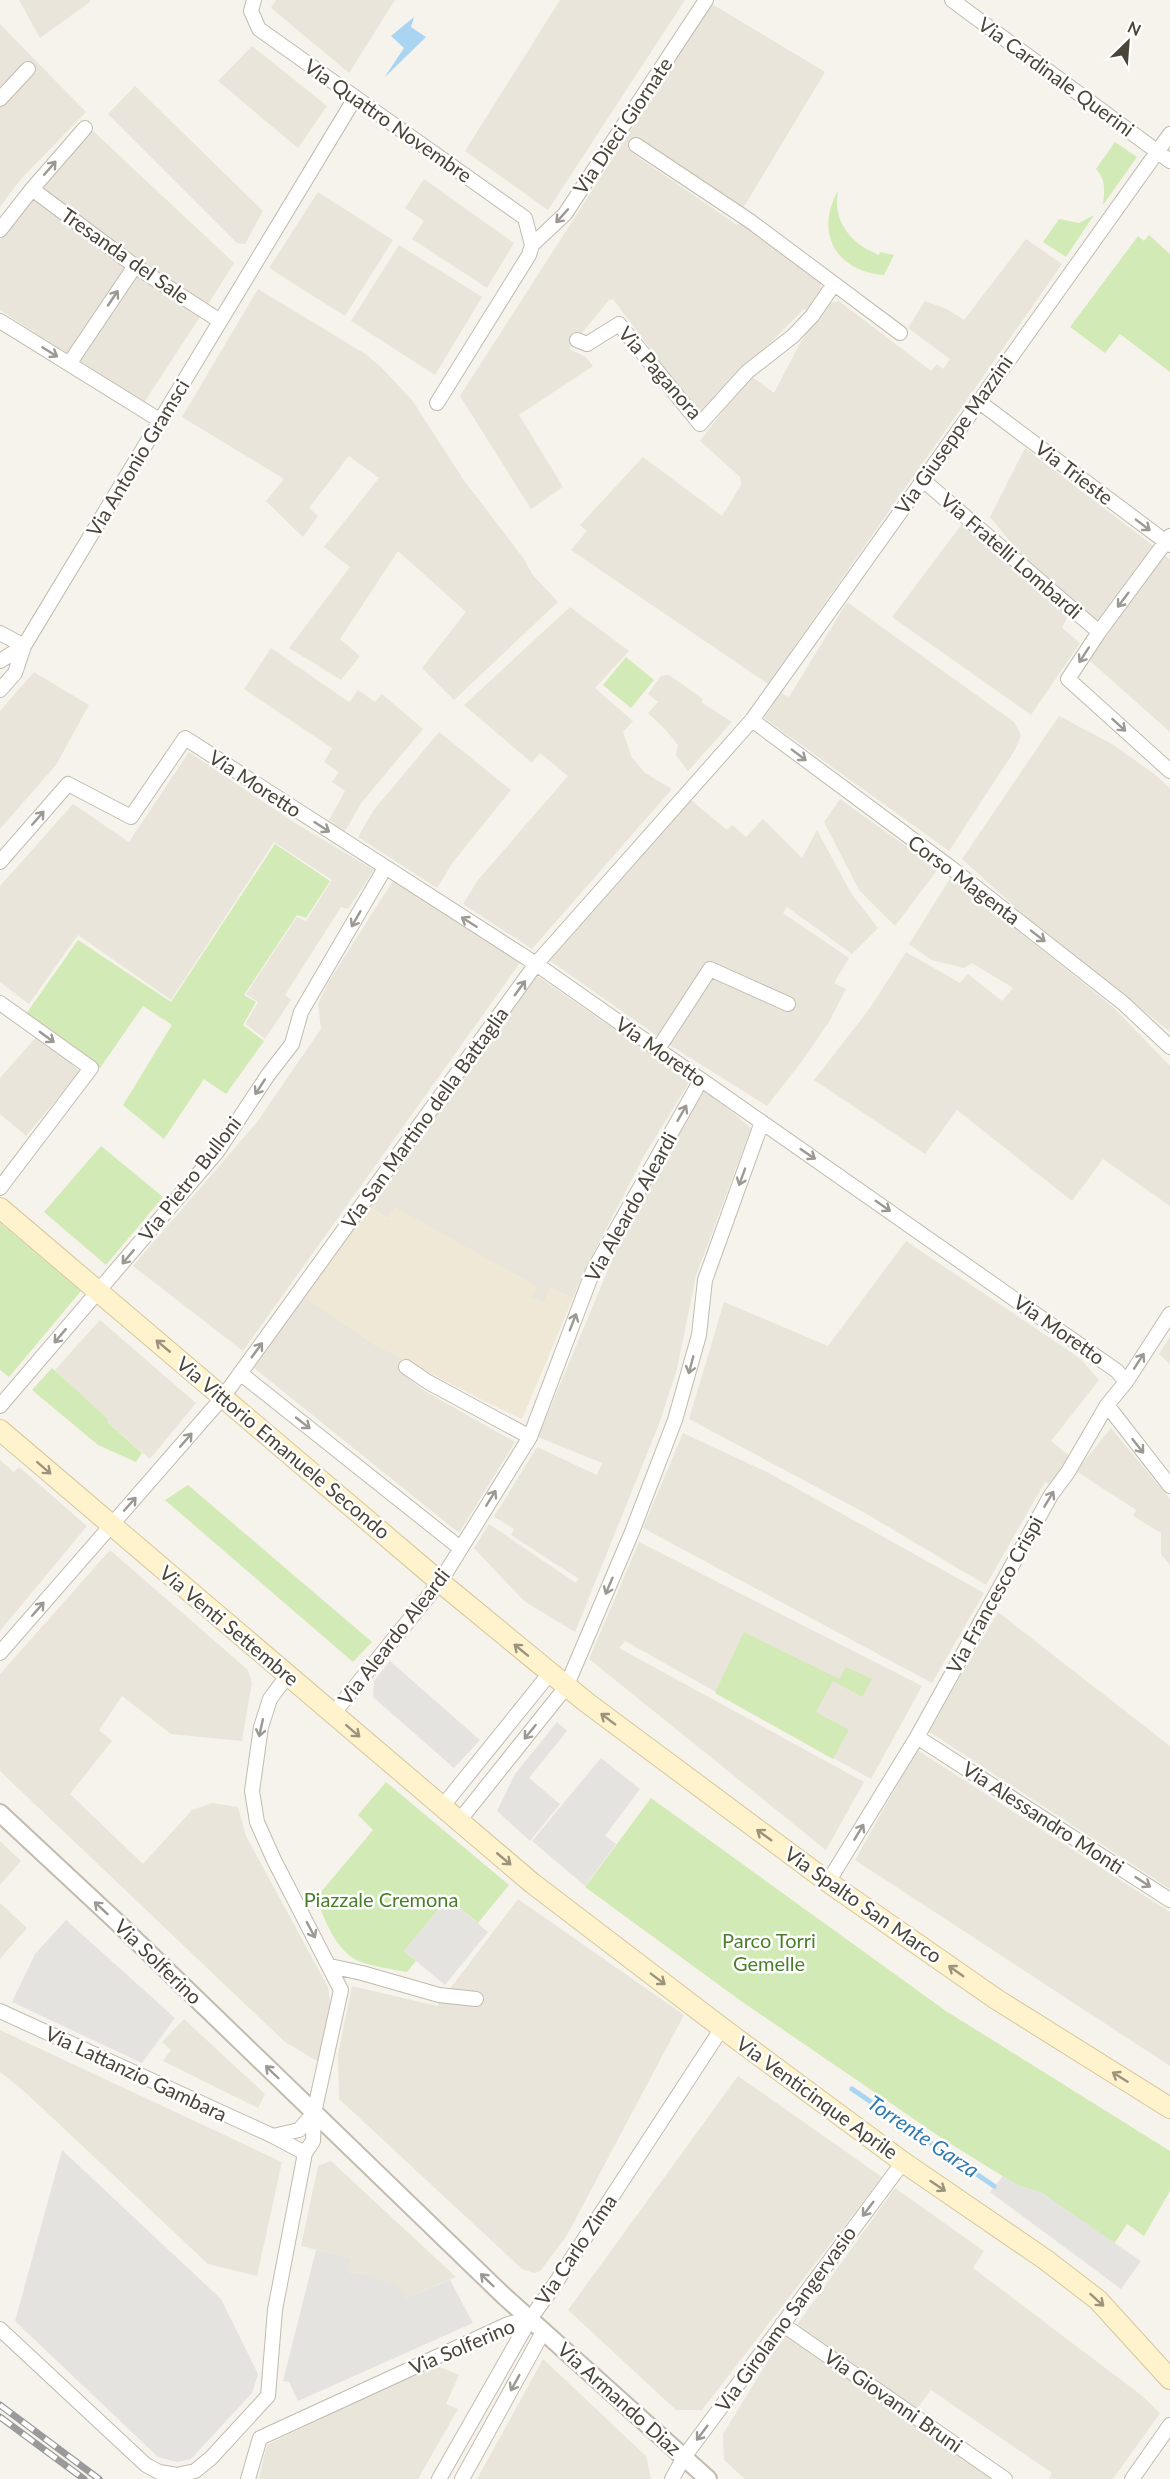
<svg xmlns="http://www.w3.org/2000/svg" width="1170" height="2479" font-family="Lato,sans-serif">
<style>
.residential{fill:#eae5da}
.education{fill:#efe8d6}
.green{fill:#d2eab5}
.parking{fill:#e5e3e0}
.water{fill:#a9d4f2}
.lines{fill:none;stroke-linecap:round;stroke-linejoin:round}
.stream{stroke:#a9d4f2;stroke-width:5}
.minor-casing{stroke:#c2bbae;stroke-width:16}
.tertiary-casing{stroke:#c2bbae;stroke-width:20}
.secondary-casing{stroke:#d6c79b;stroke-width:22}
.minor{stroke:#fff;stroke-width:14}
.tertiary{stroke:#fff;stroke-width:16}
.secondary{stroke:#fff3cd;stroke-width:20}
.rail-casing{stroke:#9a9a9a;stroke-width:7}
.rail{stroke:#fff;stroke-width:4.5;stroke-dasharray:14;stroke-linecap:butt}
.oneway{stroke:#9c9892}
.oneway2{stroke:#9c937c}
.labels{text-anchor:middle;stroke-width:5;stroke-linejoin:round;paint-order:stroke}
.street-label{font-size:20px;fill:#4b4439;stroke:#fff}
.park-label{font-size:20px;fill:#4a7f2a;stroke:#fff}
.water-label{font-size:21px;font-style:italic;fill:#2e7ab2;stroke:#fff}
</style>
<rect width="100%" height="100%" fill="#f6f3ec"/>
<path class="residential" d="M 19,0 L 89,0 L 90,2 L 40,38 Z
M 276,0 L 395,0 L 349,73 L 271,8 Z
M 560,0 L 685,0 L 548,210 L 465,151 Z
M 712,4 L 825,72 L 742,210 L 641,139 L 632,153 L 737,225 L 739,223 L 761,237 L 808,270 L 806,273 L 821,283 L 822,295 L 809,313 L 804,309 L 699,414 L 613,299 L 609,300 L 569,349 L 586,357 L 593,366 L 519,415 L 563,487 L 531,509 L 460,396 Z
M 0,24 L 86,112 L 21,179 L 0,207 Z
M 252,46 L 327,106 L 298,148 L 218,81 Z
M 135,86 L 263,211 L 245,244 L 237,243 L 108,114 Z
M 92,130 L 234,263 L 207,306 L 39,189 Z
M 424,179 L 514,243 L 487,288 L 412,239 L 424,221 L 405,208 Z
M 318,192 L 393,240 L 345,316 L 269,268 Z
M 32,198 L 200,317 L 143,404 L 0,310 L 0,240 Z
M 1026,239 L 1062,264 L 768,684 L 571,550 L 587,531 L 580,525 L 643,457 L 722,516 L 741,485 L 740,477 L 700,441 L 750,375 L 774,393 L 800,343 L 826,304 L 839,301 L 931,371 L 937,364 L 943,369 L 950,359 L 908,328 L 925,301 L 947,309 L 964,320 Z
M 399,245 L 482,297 L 435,375 L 351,321 Z
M 258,289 L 367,355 L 382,368 L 412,400 L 463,479 L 524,559 L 532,574 L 558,602 L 454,700 L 422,668 L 466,612 L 398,551 L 340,639 L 360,656 L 341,680 L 289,648 L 350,567 L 324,547 L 379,478 L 349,456 L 309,508 L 318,516 L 303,537 L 266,501 L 284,479 L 182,417 Z
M 1025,448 L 1155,547 L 1098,623 L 1027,562 L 990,517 Z
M 962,524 L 1069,614 L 1062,628 L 1080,643 L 1031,715 L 892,617 Z
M 1164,555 L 1170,559 L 1170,732 L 1089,660 Z
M 847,602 L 1014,722 L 1021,735 L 1015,750 L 949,851 L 764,718 L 781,693 L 789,697 Z
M 570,607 L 629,651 L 595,688 L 633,721 L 623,732 L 632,758 L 645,773 L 672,789 L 532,949 L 463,904 L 478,880 L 568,776 L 540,753 L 532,763 L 464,705 Z
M 271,648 L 349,702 L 358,690 L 375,702 L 382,694 L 423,729 L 362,802 L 345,831 L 328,822 L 345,791 L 332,782 L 339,772 L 324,762 L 332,748 L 244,689 Z
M 34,672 L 89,705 L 56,765 L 0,829 L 0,711 Z
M 669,675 L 703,699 L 701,702 L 732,722 L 688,771 L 676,755 L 678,745 L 665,729 L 648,713 L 658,702 L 648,694 L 661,676 Z
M 1059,716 L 1112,744 L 1153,773 L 1170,788 L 1170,1032 L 1108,982 L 1056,944 L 962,859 Z
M 439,732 L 511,790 L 453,862 L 437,888 L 358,837 L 373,811 Z
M 189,752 L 295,823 L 374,870 L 348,909 L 341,907 L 285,995 L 291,1000 L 265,1039 L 245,1024 L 258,1002 L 246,994 L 297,917 L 306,921 L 332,880 L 274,842 L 171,1000 L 78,935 L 29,1004 L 0,982 L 0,886 L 73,804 L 129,842 Z
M 840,799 L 938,869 L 895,926 L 859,890 L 824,822 Z
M 691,800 L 727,830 L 732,825 L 746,837 L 763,819 L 802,858 L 817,830 L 851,893 L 878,928 L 852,954 L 787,907 L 783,913 L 849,958 L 834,983 L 846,989 L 829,1022 L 802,1061 L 767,1106 L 665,1042 L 708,964 L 660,1038 L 549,960 Z
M 951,877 L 1113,1007 L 1170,1066 L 1170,1206 L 1103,1159 L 1072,1201 L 957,1110 L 925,1154 L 814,1080 L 870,1008 L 906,952 L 960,983 L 968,974 L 1002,1001 L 1013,988 L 972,963 L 964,968 L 931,960 L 909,944 Z
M 394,879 L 522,960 L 243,1351 L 133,1266 L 257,1122 L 321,1029 L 318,1004 L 328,983 Z
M 537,976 L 690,1081 L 644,1156 L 583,1273 L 573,1298 L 550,1288 L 544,1303 L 530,1297 L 537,1287 L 395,1208 L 388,1219 L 370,1207 Z
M 37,1036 L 80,1071 L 26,1136 L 0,1114 L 0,1078 Z
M 705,1090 L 751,1128 L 696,1276 L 677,1369 L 659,1424 L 575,1632 L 524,1601 L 474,1548 L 489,1524 L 576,1583 L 579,1579 L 511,1535 L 514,1529 L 494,1517 L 537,1447 L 597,1475 L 602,1463 L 538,1437 L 635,1205 Z
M 906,1241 L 1081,1359 L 1099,1380 L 1051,1441 L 1071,1457 L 1050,1485 L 1045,1482 L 986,1585 L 865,1513 L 689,1419 L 724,1302 L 828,1346 Z
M 304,1296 L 375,1345 L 410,1362 L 402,1373 L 423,1390 L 515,1442 L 459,1533 L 254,1368 Z
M 100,1320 L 196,1403 L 150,1459 L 107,1422 L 55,1370 Z
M 1170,1337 L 1170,1364 L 1159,1354 Z
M 1111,1428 L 1170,1499 L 1170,1565 L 1161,1554 L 1161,1533 L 1133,1516 L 1136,1510 L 1076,1471 Z
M 683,1433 L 769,1473 L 984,1593 L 932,1683 L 643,1528 Z
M 0,1460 L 14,1472 L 19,1467 L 87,1526 L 0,1631 Z
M 639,1542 L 922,1686 L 871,1779 L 625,1641 L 619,1648 L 864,1782 L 826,1850 L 589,1659 Z
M 110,1550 L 248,1670 L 252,1683 L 242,1741 L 171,1734 L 122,1696 L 99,1730 L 112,1741 L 70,1794 L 143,1864 L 192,1810 L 212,1803 L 238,1807 L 246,1836 L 328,1987 L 332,2016 L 322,2064 L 285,2042 L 0,1771 L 0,1674 Z
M 998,1612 L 1170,1746 L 1170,1889 L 928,1731 Z
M 917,1750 L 1170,1912 L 1170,2066 L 855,1860 Z
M 0,1841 L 21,1861 L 0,1885 Z
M 518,1899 L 684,2015 L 566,2237 L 540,2271 L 534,2273 L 522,2269 L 339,2099 L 338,2055 L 352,1986 L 437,2006 Z
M 0,1903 L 27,1928 L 0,1959 Z
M 184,2019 L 265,2094 L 258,2108 L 163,2061 L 171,2050 L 162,2042 Z
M 0,2030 L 282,2162 L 257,2276 L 208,2264 L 25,2092 L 0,2072 Z
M 738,2076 L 882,2177 L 702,2410 L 676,2410 L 568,2310 Z
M 331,2161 L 456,2277 L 406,2298 L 369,2275 L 348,2272 L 349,2258 L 301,2246 L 318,2166 Z
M 895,2188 L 984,2251 L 973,2268 L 1141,2395 L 1160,2413 L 1113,2479 L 1049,2479 L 1052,2473 L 931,2390 L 916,2410 L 796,2326 Z
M 785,2333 L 991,2479 L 745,2479 L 724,2460 L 723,2434 Z
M 543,2359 L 646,2456 L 651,2479 L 477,2479 Z
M 433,2364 L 459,2375 L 446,2404 L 458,2409 L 418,2479 L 259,2479 L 267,2445 Z"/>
<path class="education" d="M 370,1207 L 387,1219 L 395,1207 L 537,1287 L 531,1297 L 544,1303 L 550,1288 L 573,1298 L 522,1419 L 486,1402 L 375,1345 L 304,1296 Z"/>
<path class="green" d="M 1115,142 L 1137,157 L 1103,205 C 1104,192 1107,181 1096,169 Z
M 838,191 C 832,222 852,245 879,255 L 880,252 L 894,255 L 884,275 C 837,272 814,233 838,191 Z
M 1094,215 L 1066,257 L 1043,242 L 1059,219 L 1079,223 Z
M 1149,235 L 1170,254 L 1170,372 L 1120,334 L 1105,353 L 1070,327 L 1138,236 L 1144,241 Z
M 626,657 L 654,680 L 631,708 L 603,685 Z
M 275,844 L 330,881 L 306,918 L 297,915 L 244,995 L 256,1002 L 243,1025 L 264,1041 L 226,1094 L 204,1079 L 164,1139 L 123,1105 L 172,1025 L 143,1006 L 100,1068 L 26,1014 L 78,940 L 171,1002 Z
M 101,1146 L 163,1197 L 106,1265 L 44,1212 Z
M 0,1223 L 81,1291 L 9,1377 L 0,1370 Z
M 52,1368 L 108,1419 L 107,1422 L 142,1453 L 136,1462 L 98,1445 L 32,1390 Z
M 188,1485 L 372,1642 L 353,1662 L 165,1500 Z
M 744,1632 L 839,1679 L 846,1667 L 872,1679 L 862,1697 L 833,1681 L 816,1712 L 849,1730 L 833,1759 L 715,1693 Z
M 386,1782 L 509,1885 L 478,1923 L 448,1898 L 404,1951 L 416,1961 L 407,1972 C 391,1969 375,1967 361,1962 C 336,1953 325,1920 316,1898 L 373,1830 L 358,1815 Z
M 651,1798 L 946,2011 L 1170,2151 L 1170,2191 L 1144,2236 L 1127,2224 L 1114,2244 L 1042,2193 L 1017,2185 L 946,2141 L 741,2001 L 585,1887 Z"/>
<path class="parking" d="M 390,1661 L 480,1740 L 454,1768 L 373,1697 L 374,1681 Z
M 557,1722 L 567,1731 L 529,1778 L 560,1804 L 530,1841 L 497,1811 L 515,1774 Z
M 601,1758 L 640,1789 L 605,1836 L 616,1844 L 585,1886 L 532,1841 Z
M 448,1898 L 488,1932 L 445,1985 L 404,1951 Z
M 66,1920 L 175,2018 L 142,2063 L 12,2002 L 35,1954 Z
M 62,2150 L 221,2299 L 258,2374 L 252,2393 L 191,2459 L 177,2462 L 158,2457 L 15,2321 Z
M 1003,2176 L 1017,2185 L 1042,2193 L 1141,2261 L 1121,2289 L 990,2192 Z
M 316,2250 L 350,2258 L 348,2272 L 369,2275 L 400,2288 L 406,2298 L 450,2280 L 473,2323 L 298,2401 L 289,2382 L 283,2381 Z"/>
<path class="water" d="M 414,17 L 411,27 L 426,37 L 384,78 L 404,48 L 391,36 Z"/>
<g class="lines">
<path class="stream" d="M 852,2089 L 994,2186"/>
<defs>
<path id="minor" d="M 254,0 L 251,11 L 259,29 L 525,218 L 532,245 L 529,255 L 437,403
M 952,0 L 1170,161
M 0,99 L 28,69
M 636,145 L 750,221 L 900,333
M 32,189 L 135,266 L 220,321
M 0,230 L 32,189 L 85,128
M 532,245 L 565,214 L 706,0
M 0,321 L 161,421
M 577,340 L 587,344 L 619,324 L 700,424 L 747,372 L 793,336 L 812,316 L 834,284
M 69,364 L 135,266
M 978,401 L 1170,545
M 923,480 L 1099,632
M 1170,536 L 1099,632 L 1068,679 L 1170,771
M 0,633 L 24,646
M 0,661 L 24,646
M 0,690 L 15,673 L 24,646 L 355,98
M 752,720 L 950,867 L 1123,1003 L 1170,1047
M 0,862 L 68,784 L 131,817 L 185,738 L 536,964 L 1117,1371 L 1126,1382
M 0,1003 L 91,1068 L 0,1188
M 658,1049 L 710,969 L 788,1004
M 406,1367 L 428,1382 L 530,1437
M 240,1373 L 460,1548
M 1107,1405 L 1170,1486
M 0,1406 L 217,1152 L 268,1075 L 292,1044 L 301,1012 L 385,868
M 0,1653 L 223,1397 L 536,964 L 752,720 L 1170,134
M 333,1714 L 440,1582 L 530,1437 L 593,1271 L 701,1080
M 917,1737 L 1170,1900
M 442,1807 L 550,1673
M 459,1821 L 566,1687 L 632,1532 L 675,1420 L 699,1335 L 705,1280 L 762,1122
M 828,1882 L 917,1737 L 1051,1495 L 1068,1472 L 1107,1405 L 1126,1382 L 1170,1314
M 330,1966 L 362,1973 L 439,1995 L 476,1999
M 0,2011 L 273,2136 L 305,2153
M 273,2136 L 299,2130 L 314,2113
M 782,2324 L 1005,2479
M 0,2329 L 146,2465 L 159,2472 L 177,2475 L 195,2471 L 211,2458 L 268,2396 L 275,2310 L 305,2153 L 313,2141 L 314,2113 L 341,1990 L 274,1860 L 257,1822 L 252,1791 L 261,1727 L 270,1699 L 287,1676
M 248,2479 L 260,2438 L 508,2324 L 530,2319
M 439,2479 L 530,2319 L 551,2290 L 722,2028
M 462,2479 L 543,2332
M 672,2479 L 684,2457 L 903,2162
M 1132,2479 L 1170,2425"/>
<path id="tertiary" d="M 0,1813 L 118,1923 L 504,2296 L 708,2479"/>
<path id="secondary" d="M 0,1208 L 440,1582 L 586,1702 L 828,1882 L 996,1999 L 1170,2108
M 0,1430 L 532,1883 L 722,2028 L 903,2162 L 1046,2260 L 1098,2300 L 1170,2379"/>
</defs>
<use href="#minor" class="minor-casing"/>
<use href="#tertiary" class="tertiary-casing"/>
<use href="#secondary" class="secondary-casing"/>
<use href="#minor" class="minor"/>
<use href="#tertiary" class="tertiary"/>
<use href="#secondary" class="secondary"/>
<defs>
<path id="rail" d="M 0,2405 L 99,2479
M 0,2417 L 84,2479"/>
</defs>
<use href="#rail" class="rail-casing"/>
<use href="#rail" class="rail"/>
</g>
<defs><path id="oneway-shaft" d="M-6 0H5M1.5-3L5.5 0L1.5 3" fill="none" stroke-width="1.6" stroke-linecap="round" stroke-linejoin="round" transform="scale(1.5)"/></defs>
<g class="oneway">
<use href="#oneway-shaft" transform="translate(50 168) rotate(-49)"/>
<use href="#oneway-shaft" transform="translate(562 216) rotate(132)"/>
<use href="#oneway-shaft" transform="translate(113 298) rotate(-56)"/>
<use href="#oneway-shaft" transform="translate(50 352) rotate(32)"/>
<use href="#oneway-shaft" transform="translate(1143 525) rotate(37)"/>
<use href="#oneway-shaft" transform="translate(1123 600) rotate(127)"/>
<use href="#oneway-shaft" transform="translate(1084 655) rotate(123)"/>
<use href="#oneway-shaft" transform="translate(1119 725) rotate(42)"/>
<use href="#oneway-shaft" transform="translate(799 755) rotate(37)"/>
<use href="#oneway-shaft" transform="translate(38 818) rotate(-49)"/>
<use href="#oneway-shaft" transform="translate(322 827) rotate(33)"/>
<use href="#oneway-shaft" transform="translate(356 919) rotate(120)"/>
<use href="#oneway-shaft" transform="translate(469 922) rotate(-148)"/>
<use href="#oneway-shaft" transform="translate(1038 936) rotate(38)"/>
<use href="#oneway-shaft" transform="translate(520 988) rotate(-54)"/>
<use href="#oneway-shaft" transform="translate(47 1037) rotate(36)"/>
<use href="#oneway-shaft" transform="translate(260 1087) rotate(123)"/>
<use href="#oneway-shaft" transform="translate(682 1113) rotate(-60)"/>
<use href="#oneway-shaft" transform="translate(808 1154) rotate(34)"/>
<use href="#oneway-shaft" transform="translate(742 1177) rotate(110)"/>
<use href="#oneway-shaft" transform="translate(883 1206) rotate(35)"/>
<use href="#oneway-shaft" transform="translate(128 1257) rotate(130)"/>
<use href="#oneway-shaft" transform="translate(573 1322) rotate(-69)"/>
<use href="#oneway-shaft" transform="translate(60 1336) rotate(130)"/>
<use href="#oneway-shaft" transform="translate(257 1350) rotate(-54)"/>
<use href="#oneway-shaft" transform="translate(1139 1361) rotate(-57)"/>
<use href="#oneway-shaft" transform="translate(691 1365) rotate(105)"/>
<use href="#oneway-shaft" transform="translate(303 1423) rotate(38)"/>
<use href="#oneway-shaft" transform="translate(186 1440) rotate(-49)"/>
<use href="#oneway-shaft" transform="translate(1138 1446) rotate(52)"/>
<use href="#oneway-shaft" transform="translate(491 1498) rotate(-58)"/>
<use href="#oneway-shaft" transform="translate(1049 1499) rotate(-59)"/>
<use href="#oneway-shaft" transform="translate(130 1504) rotate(-48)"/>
<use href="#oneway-shaft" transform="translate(609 1586) rotate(113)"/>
<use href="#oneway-shaft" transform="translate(38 1609) rotate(-49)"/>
<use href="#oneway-shaft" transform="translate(261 1728) rotate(102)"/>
<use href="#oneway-shaft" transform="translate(530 1732) rotate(129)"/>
<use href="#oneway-shaft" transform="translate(859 1832) rotate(-59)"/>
<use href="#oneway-shaft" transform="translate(1143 1882) rotate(33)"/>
<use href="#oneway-shaft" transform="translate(101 1908) rotate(-137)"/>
<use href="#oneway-shaft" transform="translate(311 1930) rotate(62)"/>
<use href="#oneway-shaft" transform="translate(272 2072) rotate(-136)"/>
<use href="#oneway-shaft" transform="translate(868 2209) rotate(127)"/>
<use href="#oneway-shaft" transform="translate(487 2280) rotate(-136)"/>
<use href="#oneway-shaft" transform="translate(515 2383) rotate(119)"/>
<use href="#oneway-shaft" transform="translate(702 2433) rotate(127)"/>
</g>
<g class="oneway2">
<use href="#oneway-shaft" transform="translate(163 1346) rotate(-140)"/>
<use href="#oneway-shaft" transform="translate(44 1468) rotate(41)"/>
<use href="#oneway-shaft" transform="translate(521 1650) rotate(-141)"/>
<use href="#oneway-shaft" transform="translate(608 1719) rotate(-143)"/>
<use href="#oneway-shaft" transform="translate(353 1731) rotate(41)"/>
<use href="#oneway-shaft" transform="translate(764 1835) rotate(-144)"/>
<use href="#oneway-shaft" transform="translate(504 1859) rotate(40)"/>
<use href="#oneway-shaft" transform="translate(956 1971) rotate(-145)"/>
<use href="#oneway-shaft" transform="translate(658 1979) rotate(37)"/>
<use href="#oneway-shaft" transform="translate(1120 2077) rotate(-148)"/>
<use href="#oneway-shaft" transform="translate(938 2186) rotate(34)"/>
<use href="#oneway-shaft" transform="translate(1097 2300) rotate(42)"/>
</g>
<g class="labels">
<g class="street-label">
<text transform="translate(1056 77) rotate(36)" y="7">Via Cardinale Querini</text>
<text transform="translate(388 121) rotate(35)" y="7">Via Quattro Novembre</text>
<text transform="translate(623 126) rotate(-56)" y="7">Via Dieci Giornate</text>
<text transform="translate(125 256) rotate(35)" y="7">Tresanda del Sale</text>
<text transform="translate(660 373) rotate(49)" y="7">Via Paganora</text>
<text transform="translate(954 435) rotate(-55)" y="7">Via Giuseppe Mazzini</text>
<text transform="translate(138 458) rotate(-59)" y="7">Via Antonio Gramsci</text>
<text transform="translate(1074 473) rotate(37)" y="7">Via Trieste</text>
<text transform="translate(1011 556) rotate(41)" y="7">Via Fratelli Lombardi</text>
<text transform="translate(255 784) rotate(33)" y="7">Via Moretto</text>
<text transform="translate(964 880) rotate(37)" y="7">Corso Magenta</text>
<text transform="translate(661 1052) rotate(35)" y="7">Via Moretto</text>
<text transform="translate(425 1118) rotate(-54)" y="7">Via San Martino della Battaglia</text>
<text transform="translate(190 1179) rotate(-52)" y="7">Via Pietro Bulloni</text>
<text transform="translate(631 1207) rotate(-61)" y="7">Via Aleardo Aleardi</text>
<text transform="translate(1059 1330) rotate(35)" y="7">Via Moretto</text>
<text transform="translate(283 1448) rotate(40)" y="7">Via Vittorio Emanuele Secondo</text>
<text transform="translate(995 1595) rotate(-61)" y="7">Via Francesco Crispi</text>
<text transform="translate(229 1626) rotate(40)" y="7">Via Venti Settembre</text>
<text transform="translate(394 1637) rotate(-52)" y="7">Via Aleardo Aleardi</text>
<text transform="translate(1043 1818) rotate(33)" y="7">Via Alessandro Monti</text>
<text transform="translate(863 1905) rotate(35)" y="7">Via Spalto San Marco</text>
<text transform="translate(158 1962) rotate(44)" y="7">Via Solferino</text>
<text transform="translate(136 2074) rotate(25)" y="7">Via Lattanzio Gambara</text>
<text transform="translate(817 2098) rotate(36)" y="7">Via Venticinque Aprile</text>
<text transform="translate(576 2250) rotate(-56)" y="7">Via Carlo Zima</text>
<text transform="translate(786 2319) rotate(-54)" y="7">Via Girolamo Sangervasio</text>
<text transform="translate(462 2347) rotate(-23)" y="7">Via Solferino</text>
<text transform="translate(619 2399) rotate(42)" y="7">Via Armando Diaz</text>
<text transform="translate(893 2401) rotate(35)" y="7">Via Giovanni Bruni</text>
</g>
<g class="park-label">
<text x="381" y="1907">Piazzale Cremona</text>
<text x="769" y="1948">Parco Torri<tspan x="769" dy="23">Gemelle</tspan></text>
</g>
<g class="water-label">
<text transform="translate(923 2137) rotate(34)" y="7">Torrente Garza</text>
</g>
</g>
<g transform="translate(1128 42) rotate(25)" stroke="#ffffff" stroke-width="4.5" paint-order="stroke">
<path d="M0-4.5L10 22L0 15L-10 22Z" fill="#4b4439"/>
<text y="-9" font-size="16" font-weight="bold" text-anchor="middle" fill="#4b4439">N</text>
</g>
</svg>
